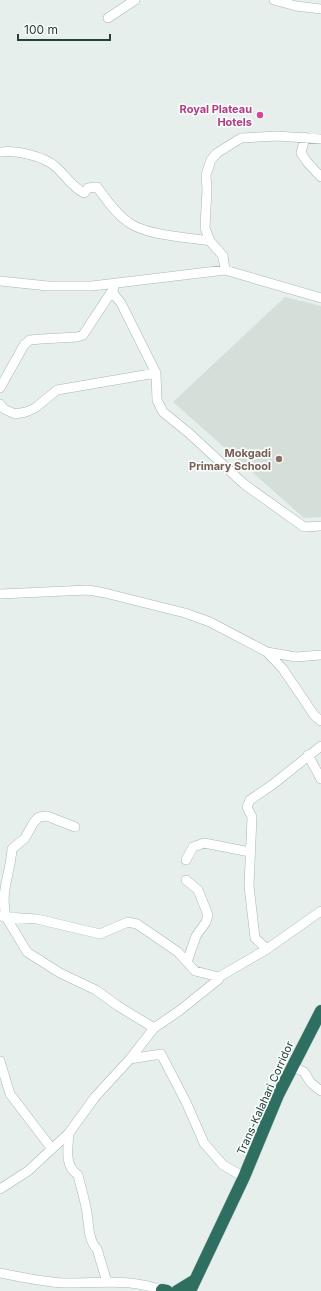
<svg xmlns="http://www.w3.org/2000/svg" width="321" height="1291" font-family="Inter,sans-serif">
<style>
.built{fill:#d4dfda}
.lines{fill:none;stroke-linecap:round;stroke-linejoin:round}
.minor-casing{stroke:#a8b8b2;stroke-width:10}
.highway-casing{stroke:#c2cac8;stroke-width:13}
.minor{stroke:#fff;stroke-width:9}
.highway{stroke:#2f6f62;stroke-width:12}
.hotel-dot{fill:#d1479c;stroke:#f7fbf9;stroke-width:1.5}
.education-dot{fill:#8d6e63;stroke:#f7fbf9;stroke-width:1.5}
.labels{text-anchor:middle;stroke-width:3.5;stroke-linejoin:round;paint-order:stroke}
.hotel-label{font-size:11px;font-weight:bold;fill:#b23c85;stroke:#f7fbf9;text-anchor:end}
.education-label{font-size:11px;font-weight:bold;fill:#785e54;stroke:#f7fbf9;text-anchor:end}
.street-label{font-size:11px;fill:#24423a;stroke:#f7fbf9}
</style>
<rect width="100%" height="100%" fill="#e6efeb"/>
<path class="built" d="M 285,297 L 321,306 L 321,517 L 304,518 L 173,402 Z"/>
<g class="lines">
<defs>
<path id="minor" d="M 274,0 L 296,6 L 321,9
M 108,18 L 135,0
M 305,137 L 301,153 L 307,162 L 321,177
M 0,152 C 16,150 44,156 56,167 C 66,176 72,187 84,193 L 88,188 L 97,187 C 106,199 115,213 128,222 C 147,236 187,237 210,241
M 225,270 L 223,256 L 210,241 L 205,228 L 207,189 L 206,175 L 211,160 L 217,153 L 241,138 L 277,136 L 321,139
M 0,281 L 48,286 L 92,286 L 225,270 L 321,298
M 112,292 L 121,303 L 156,373 L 157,400 L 163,412 L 190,434 L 244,484 L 304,527 L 321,526
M 0,388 L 24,345 L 30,340 L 41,339 L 77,337 L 83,335 L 114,288
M 0,404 L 4,409 L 15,414 L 26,412 L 35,408 L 57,390 L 156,373
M 0,594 L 88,590 L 105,593 L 185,613 L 210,622 L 267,652 L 296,657 L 321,655
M 267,652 L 283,669 L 314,715 L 321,721
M 308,755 L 321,779
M 75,827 L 47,816 L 39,817 L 34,822 L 25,838 L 12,849 C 10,877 0,889 6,917 L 37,919 L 100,934 L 128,922 L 137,924 L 178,952 L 195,971 L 219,977
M 186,860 L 193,847 L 204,843 L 250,852
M 186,880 L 198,890 L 208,915 L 206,922 L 196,936 L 187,962
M 1,916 L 6,917 L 27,952 L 60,973 L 96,990 L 118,1006 L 154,1028
M 267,949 L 255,938 L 249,886 L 252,817 L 247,807 L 250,800 L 272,785 L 321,746
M 130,1059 L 161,1054 L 186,1102 L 204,1143 L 223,1165 L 244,1177
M 0,1061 L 10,1094 L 52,1149
M 292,1066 L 304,1072 L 311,1083 L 321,1091
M 69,1133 C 68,1148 64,1166 78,1175 C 81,1188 85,1200 87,1213 C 89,1225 88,1240 97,1249 L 107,1282
M 0,1189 L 28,1171 L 69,1133 L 95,1097 L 130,1059 L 154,1028 L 179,1011 L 219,979 L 219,977 L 267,949 L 321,911
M 0,1273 C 21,1277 42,1282 64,1283 C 97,1284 131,1277 163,1291"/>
<path id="highway" d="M 162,1290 L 167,1291
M 177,1291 L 195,1280
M 190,1291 L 244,1177 L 278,1095 L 321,1011"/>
</defs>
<use href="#minor" class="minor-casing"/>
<use href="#highway" class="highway-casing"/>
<use href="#minor" class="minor"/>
<use href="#highway" class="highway"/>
</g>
<circle class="hotel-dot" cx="260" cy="115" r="4"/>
<circle class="education-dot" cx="279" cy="459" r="4"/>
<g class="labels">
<g class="hotel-label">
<text x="252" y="113">Royal Plateau<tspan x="252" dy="13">Hotels</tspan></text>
</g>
<g class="education-label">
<text x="271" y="457">Mokgadi<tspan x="271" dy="13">Primary School</tspan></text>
</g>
<g class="street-label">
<text transform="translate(265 1098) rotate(-66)" y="4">Trans-Kalahari Corridor</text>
</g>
</g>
<path d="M18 34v6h92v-6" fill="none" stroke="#24423a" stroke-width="2"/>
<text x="24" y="34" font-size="12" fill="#24423a" stroke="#f7fbf9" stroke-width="3" paint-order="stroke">100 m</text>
</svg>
